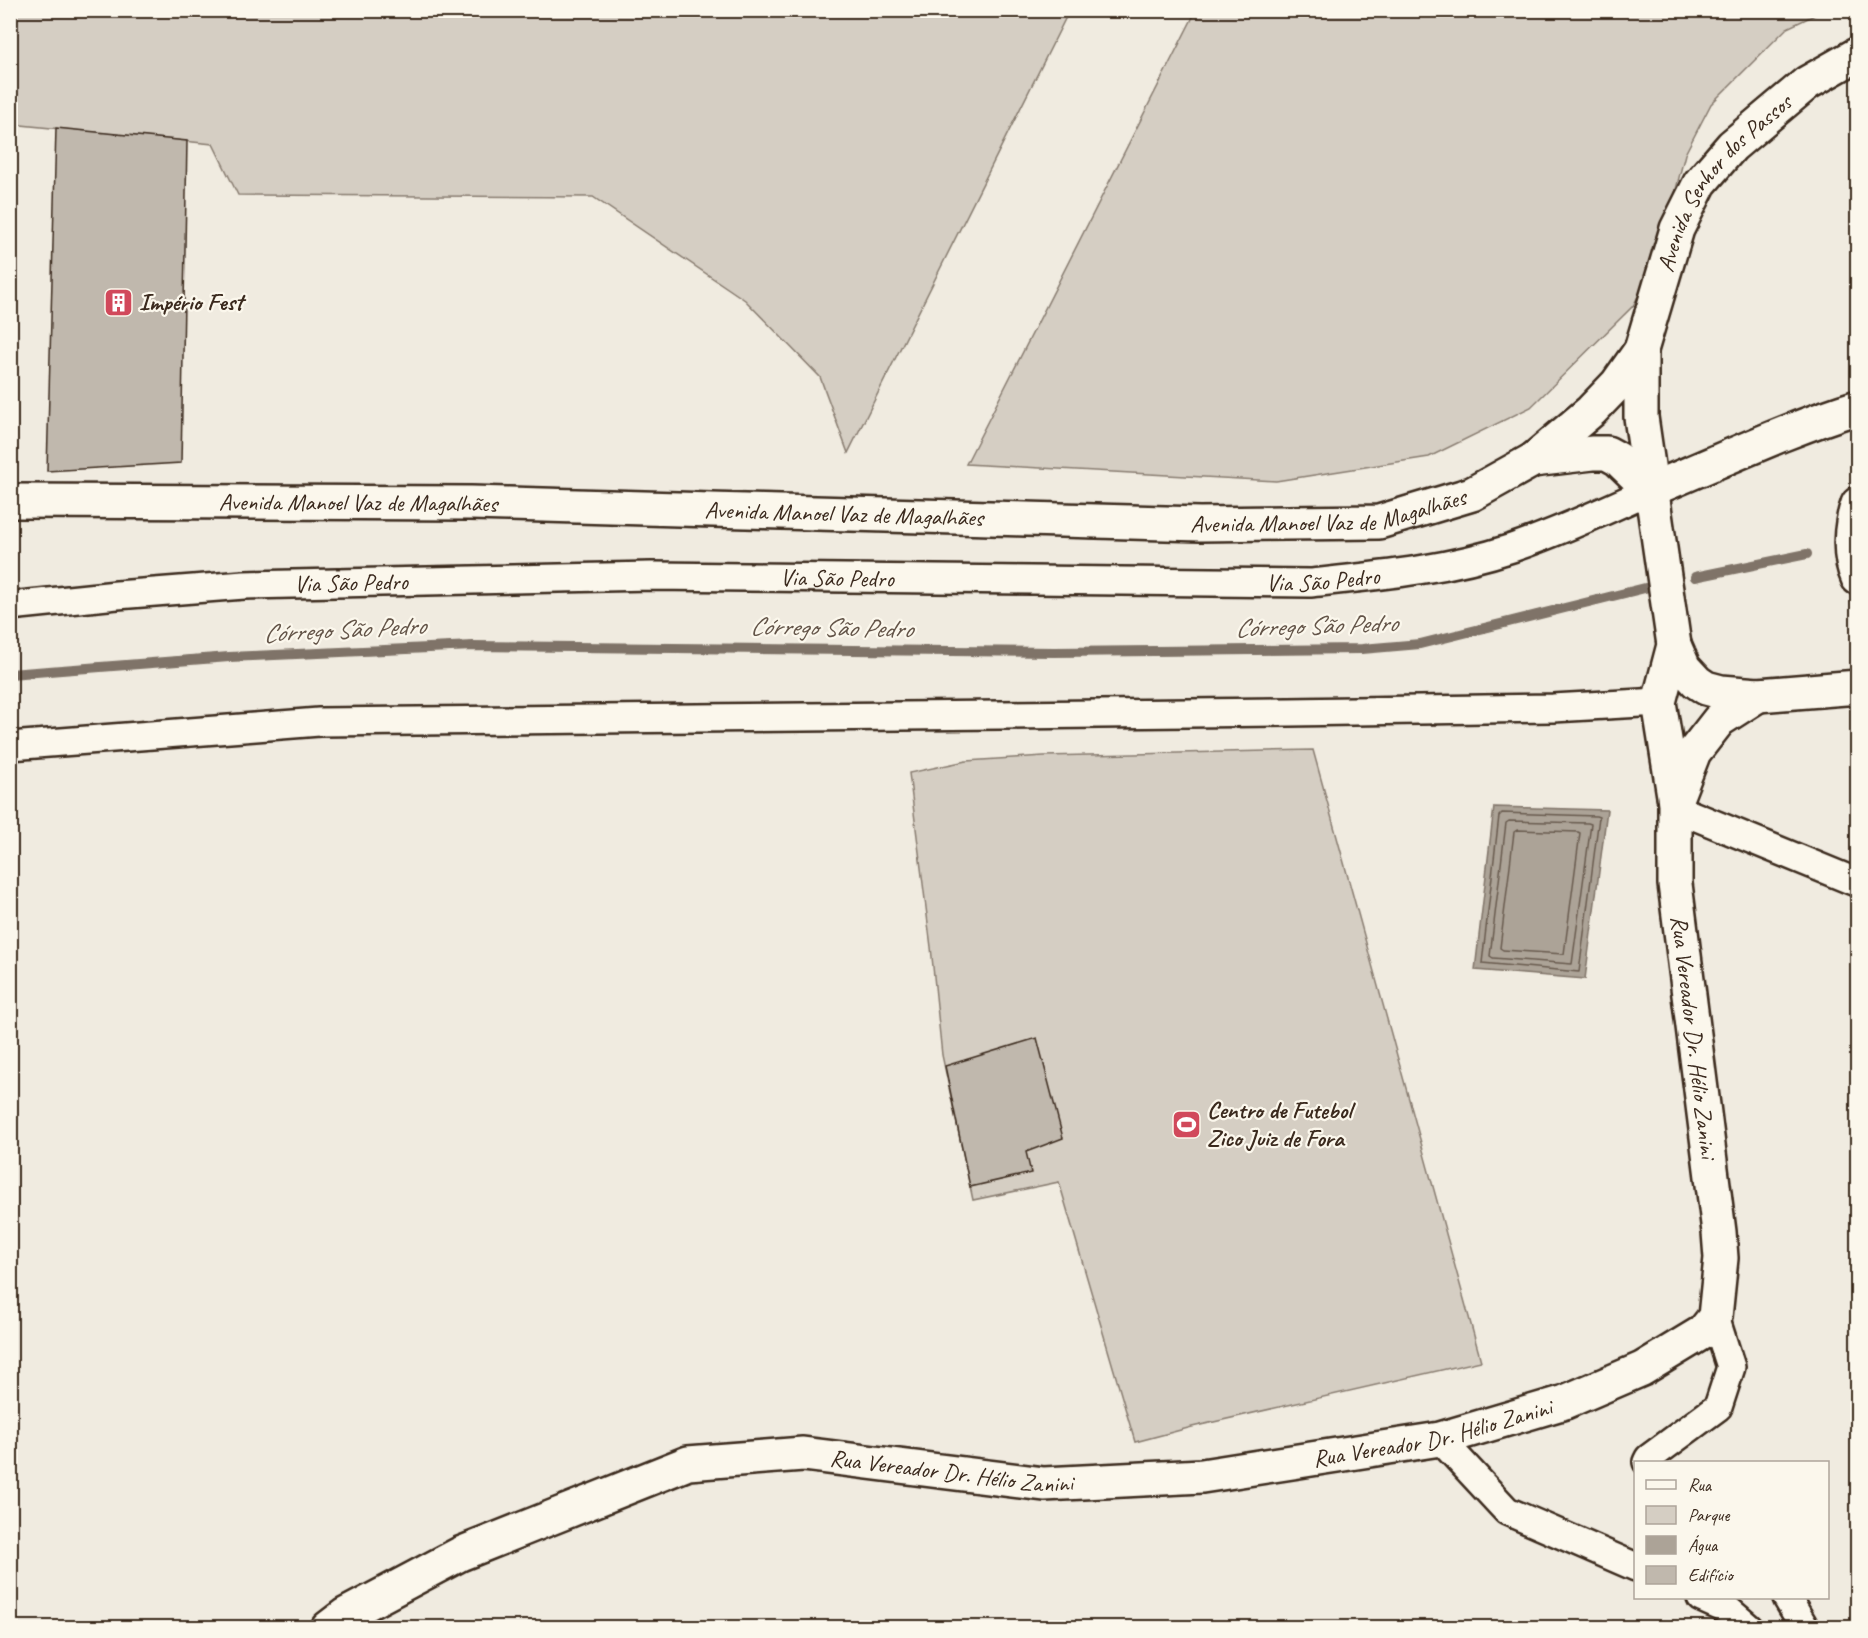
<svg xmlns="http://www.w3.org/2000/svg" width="1868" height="1638" font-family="Caveat,sans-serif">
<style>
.green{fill:#d5cec3;stroke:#887c70;stroke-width:1.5}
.water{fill:#aca397;stroke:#7f7367;stroke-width:1.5}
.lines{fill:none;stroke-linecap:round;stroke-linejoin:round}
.shore{stroke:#685a4e;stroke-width:1.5}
.stream{stroke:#7f7367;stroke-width:10}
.building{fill:#c0b8ad;stroke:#3b2a1e;stroke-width:1.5}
.street-casing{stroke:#3b2a1e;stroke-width:32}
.secondary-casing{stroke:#3b2a1e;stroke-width:38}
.street{stroke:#fbf7ec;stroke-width:27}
.secondary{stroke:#fbf7ec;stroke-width:33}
.labels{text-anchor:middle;stroke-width:4.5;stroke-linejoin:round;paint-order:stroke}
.street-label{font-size:24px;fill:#3b2a1e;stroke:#fbf7ec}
.poi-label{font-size:24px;font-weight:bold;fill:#3b2a1e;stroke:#fbf7ec;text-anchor:start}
.water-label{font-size:26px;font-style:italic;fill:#635448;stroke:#fbf7ec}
</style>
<rect width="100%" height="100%" fill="#f0ebe0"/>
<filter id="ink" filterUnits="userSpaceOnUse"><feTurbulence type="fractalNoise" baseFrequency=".0167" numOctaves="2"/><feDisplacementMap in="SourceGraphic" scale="12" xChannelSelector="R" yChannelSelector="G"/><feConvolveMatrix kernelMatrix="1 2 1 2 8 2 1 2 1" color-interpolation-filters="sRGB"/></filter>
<g filter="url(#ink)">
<path class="green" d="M 10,11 L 1069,11 L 848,453 L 820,377 L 745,300 L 593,197 L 238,195 L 213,144 L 11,124 Z
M 1196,11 L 1823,11 L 1787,28 L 1711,104 L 1685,154 L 1659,256 L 1633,306 L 1531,407 L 1429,457 L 1276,481 L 966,464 Z
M 1313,750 L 1481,1361 L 1192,1427 L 1135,1442 L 1059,1182 L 973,1200 L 942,1055 L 931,947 L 909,773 L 966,761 L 1044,756 Z"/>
<path class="water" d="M 1494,807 L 1607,810 L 1585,979 L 1475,970 Z"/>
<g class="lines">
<path class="shore" d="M 1502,813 L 1596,816 L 1599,817 L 1579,972 L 1482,963 L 1499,816 Z
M 1509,821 L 1588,823 L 1591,824 L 1572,964 L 1493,958 L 1490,956 L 1506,823 Z
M 1517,830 L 1578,832 L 1580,833 L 1564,954 L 1503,950 L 1500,948 L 1514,832 Z"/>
<path class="stream" d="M 1695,577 L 1807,554
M 10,674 L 229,657 L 473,646 L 1054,652 L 1362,649 L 1420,644 L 1645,588"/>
</g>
<path class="building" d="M 56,128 L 187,141 L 181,463 L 47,471 Z
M 1037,1038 L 1063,1138 L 1026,1152 L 1031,1173 L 970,1187 L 945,1066 Z"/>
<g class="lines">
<defs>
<g id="street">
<path id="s1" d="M 10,606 L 117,595 L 244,585 L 651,576 L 1310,583 C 1377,576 1446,570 1512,548 C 1559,532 1605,511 1650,490"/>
<path d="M 10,746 L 319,722 L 1289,712 L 1553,708 L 1659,702"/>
<path d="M 1675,808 L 1858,883"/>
<path d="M 1440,1439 L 1507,1511 L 1636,1567"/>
<path d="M 1647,1462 L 1649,1458 L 1718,1407 L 1731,1367 L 1715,1317"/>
<path d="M 1701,1598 L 1728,1610 L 1749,1628"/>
<path d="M 1787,1598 L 1805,1628"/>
</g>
<g id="secondary">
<path d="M 1533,460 L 1591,411 L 1617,384 L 1641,350"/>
<path d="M 1650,490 C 1719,462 1787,429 1858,407"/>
<path id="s2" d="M 10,501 L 471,503 L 1200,524 L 1379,522 L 1472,494 L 1533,460 L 1593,453 L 1607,453 L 1618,459 L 1650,490"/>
<path d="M 1858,504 C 1850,526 1848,556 1858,578"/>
<path d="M 1674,645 L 1684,668 L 1697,682 L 1706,688 L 1721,692 L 1758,695 L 1858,687"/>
<path d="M 1675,801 L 1694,752 L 1719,720 L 1758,695"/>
<path id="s3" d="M 328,1628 L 345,1615 L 460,1554 L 688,1463 L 803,1454 L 1044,1484 L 1202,1476 L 1440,1439 L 1565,1402 L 1642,1369 L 1703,1332 L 1715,1317 L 1721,1258 L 1719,1232 L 1675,884 L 1675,802 L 1659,702 L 1674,645 L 1641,417 L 1641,350 L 1677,229 L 1700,183 L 1732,146 L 1807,83 L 1858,54"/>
</g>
</defs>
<use href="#street" class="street-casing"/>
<use href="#secondary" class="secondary-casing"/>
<use href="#street" class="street"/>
<use href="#secondary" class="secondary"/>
</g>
</g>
<defs>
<symbol id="building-square" viewBox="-11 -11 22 22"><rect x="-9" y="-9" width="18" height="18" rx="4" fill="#d1495b" stroke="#fbf7ec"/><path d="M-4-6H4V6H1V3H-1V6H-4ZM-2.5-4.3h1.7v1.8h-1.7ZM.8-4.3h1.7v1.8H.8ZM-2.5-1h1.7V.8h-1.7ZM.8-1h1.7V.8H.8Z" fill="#fff"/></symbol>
<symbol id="stadium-square" viewBox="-11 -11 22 22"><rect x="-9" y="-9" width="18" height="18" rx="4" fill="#d1495b" stroke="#fbf7ec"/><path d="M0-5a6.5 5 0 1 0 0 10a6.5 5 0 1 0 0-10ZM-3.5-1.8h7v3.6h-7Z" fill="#fff"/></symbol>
</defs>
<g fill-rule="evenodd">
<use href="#building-square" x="102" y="286" width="33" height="33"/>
<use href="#stadium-square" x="1170" y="1108" width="33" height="33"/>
</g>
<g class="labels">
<g class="street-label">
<text dy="8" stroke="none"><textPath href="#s3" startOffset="2626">Avenida Senhor dos Passos</textPath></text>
<text dy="8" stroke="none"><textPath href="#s2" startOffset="348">Avenida Manoel Vaz de Magalhães</textPath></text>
<text dy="8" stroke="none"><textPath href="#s2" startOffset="1320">Avenida Manoel Vaz de Magalhães</textPath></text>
<text dy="8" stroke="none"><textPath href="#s2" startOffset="834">Avenida Manoel Vaz de Magalhães</textPath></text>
<text dy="8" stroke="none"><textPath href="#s1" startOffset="828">Via São Pedro</textPath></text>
<text dy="8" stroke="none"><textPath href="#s1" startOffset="1314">Via São Pedro</textPath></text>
<text dy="8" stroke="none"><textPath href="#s1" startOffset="342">Via São Pedro</textPath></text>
<text transform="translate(1694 1037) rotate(83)" y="8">Rua Vereador Dr. Hélio Zanini</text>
<text dy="8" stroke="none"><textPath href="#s3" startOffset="1148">Rua Vereador Dr. Hélio Zanini</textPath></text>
<text dy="8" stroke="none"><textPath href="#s3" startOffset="662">Rua Vereador Dr. Hélio Zanini</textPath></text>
</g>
<g class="poi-label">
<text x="139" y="310">Império Fest</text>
<text x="1207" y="1118">Centro de Futebol<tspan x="1207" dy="28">Zico Juiz de Fora</tspan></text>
</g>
<g class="water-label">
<text transform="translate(1316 625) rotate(-2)" y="9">Córrego São Pedro</text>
<text transform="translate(831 627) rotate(1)" y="9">Córrego São Pedro</text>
<text transform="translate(344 629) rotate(-3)" y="9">Córrego São Pedro</text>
</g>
</g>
<rect width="1868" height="1638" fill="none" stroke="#fbf7ec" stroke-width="36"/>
<rect x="18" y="18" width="1832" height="1602" fill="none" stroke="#3b2a1e" stroke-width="2" filter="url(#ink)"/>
<rect x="1634" y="1461" width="195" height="138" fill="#fbf7ec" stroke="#aea59a" stroke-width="1.5"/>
<rect x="1646" y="1480" width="30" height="9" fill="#fbf7ec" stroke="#aea59a" stroke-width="1.5"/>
<text x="1688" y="1491" font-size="18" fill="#3b2a1e">Rua</text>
<rect x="1646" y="1506" width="30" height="18" fill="#d5cec3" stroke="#aea59a" stroke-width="1.5"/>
<text x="1688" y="1521" font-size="18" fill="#3b2a1e">Parque</text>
<rect x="1646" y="1536" width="30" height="18" fill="#aca397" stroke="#aea59a" stroke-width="1.5"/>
<text x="1688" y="1551" font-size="18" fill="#3b2a1e">Água</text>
<rect x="1646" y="1566" width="30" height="18" fill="#c0b8ad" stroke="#aea59a" stroke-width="1.5"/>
<text x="1688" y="1581" font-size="18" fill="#3b2a1e">Edifício</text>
</svg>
